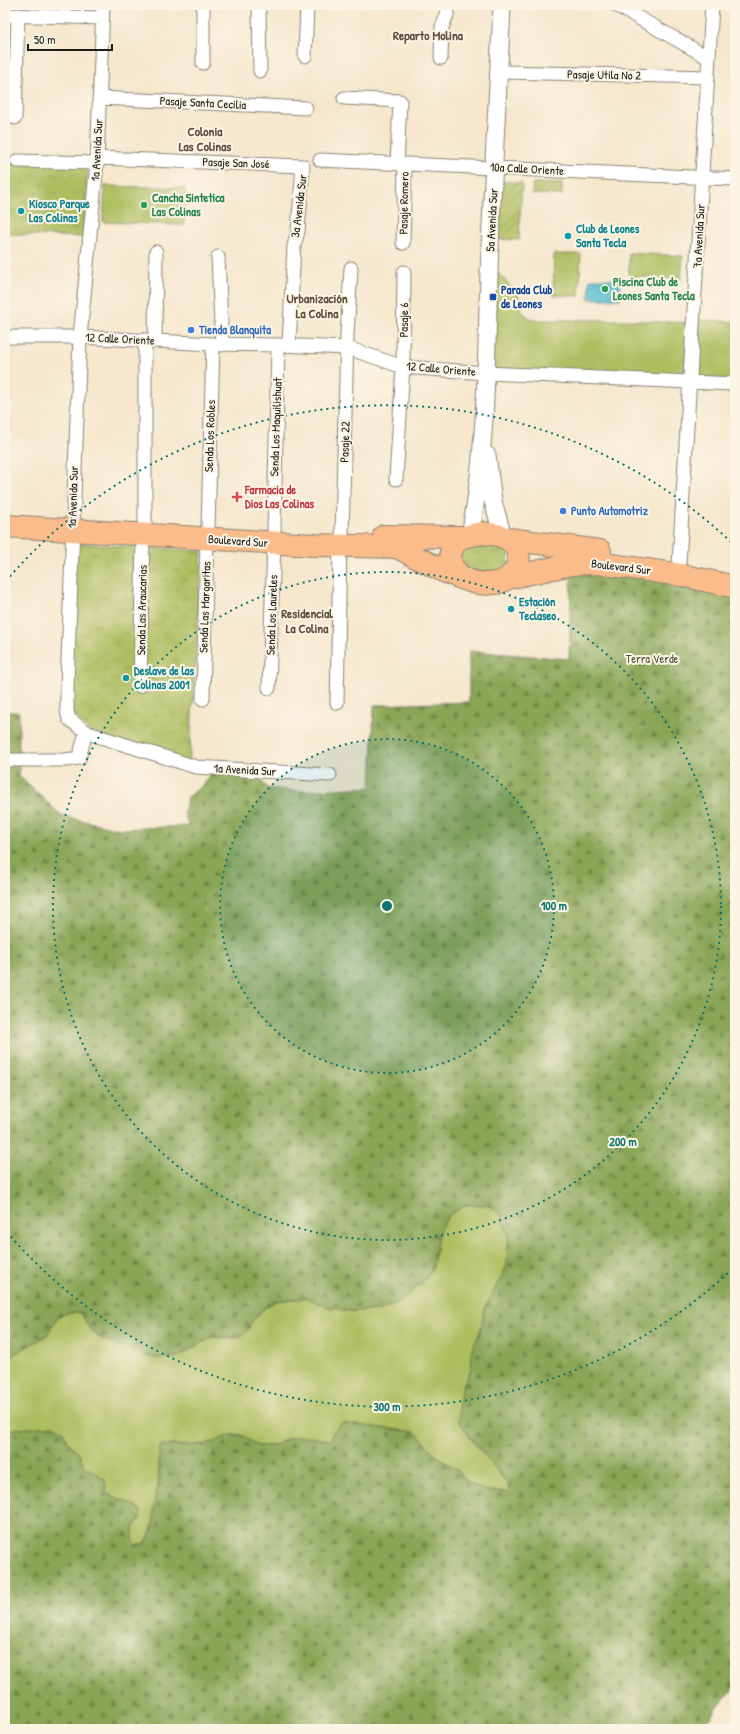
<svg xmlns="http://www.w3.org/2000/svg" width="740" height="1734" font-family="'Patrick Hand',sans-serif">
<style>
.grass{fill:#adbe61;stroke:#646d3e}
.forest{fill:url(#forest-firs);stroke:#53603a}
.park{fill:url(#park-crowns);stroke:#646d3e}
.garden{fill:url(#garden-furrows);stroke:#646d3e}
.water{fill:url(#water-waves);stroke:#396e77}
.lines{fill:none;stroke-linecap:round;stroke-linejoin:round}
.minor-casing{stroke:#898274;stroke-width:15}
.tertiary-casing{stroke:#898274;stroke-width:19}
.trunk-casing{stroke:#898274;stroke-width:24}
.minor{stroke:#fff;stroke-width:13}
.tertiary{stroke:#fff;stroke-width:17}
.trunk{stroke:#fabc8b;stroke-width:22}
.ring{fill:none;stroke:#0f766e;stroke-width:2;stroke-dasharray:2 4}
.leisure-dot{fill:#2e9e5b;stroke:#fcf5e5;stroke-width:1.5}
.culture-dot{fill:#0f9aa8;stroke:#fcf5e5;stroke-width:1.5}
.transit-dot{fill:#1a4fb4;stroke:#fcf5e5;stroke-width:1.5}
.shop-dot{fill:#3f7fe0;stroke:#fcf5e5;stroke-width:1.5}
.health-dot{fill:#e0444e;stroke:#fcf5e5;stroke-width:1.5}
.labels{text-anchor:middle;stroke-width:4;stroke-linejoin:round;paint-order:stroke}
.street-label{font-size:12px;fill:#1c1c1c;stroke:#fcf5e5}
.leisure-label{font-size:12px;font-weight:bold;fill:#27864d;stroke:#fcf5e5;text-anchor:start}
.culture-label{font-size:12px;font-weight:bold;fill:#0d838f;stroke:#fcf5e5;text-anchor:start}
.transit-label{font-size:12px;font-weight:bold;fill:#164399;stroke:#fcf5e5;text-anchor:start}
.shop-label{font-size:12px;font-weight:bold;fill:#366cbe;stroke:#fcf5e5;text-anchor:start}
.health-label{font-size:12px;font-weight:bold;fill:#be3a42;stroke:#fcf5e5;text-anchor:start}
.park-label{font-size:12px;fill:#4f5534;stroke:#fcf5e5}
.neighbourhood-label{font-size:13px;font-weight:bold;fill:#63503d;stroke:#fcf5e5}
.centre{fill:#0f766e;stroke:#fcf5e5;stroke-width:2}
.ring-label{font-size:12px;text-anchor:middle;font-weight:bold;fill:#0f766e;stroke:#fcf5e5;stroke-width:4;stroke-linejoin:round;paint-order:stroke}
</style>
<defs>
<pattern id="forest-firs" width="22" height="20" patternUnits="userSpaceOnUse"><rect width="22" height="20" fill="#8aa557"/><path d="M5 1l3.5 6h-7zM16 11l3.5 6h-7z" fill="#708647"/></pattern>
<pattern id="park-crowns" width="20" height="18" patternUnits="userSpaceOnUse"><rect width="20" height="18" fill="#adbe61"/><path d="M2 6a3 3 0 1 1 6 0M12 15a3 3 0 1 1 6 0" fill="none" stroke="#94a354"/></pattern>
<pattern id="garden-furrows" width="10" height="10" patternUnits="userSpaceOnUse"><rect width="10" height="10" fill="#adbe61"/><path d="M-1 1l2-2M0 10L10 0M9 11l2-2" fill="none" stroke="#94a354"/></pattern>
<pattern id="water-waves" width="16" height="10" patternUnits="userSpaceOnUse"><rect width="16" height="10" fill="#56c0d2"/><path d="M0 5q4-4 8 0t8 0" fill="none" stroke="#4aa4b4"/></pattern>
</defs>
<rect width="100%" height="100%" fill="#fcf5e5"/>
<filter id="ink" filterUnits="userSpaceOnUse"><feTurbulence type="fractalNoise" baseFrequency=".025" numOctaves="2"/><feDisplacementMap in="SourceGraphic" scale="8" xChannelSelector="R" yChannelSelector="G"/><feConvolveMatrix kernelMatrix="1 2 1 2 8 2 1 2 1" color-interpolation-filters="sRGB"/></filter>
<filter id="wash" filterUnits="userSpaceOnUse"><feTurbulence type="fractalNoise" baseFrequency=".012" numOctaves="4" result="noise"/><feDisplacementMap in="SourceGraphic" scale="16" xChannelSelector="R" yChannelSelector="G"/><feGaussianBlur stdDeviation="0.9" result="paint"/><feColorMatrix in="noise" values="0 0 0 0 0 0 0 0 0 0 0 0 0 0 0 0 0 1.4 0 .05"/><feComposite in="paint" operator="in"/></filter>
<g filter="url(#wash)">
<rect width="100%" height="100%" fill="#f6e7cd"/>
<path class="grass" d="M 105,186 L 185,188 L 184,225 L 103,222 Z
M 629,253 L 683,256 L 681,279 L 629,276 Z
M 554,254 L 581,254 L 579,296 L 553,295 Z
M 494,269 L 518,294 L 521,311 L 532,320 L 627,320 L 690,323 L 688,377 L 490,370 Z
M 700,320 L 735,322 L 735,380 L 696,377 Z
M 485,1204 L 498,1211 L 502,1216 L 508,1236 L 507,1266 L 485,1308 L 480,1332 L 472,1349 L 471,1370 L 463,1385 L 459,1404 L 459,1422 L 480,1451 L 489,1459 L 509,1485 L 509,1490 L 506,1492 L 486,1491 L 468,1483 L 458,1470 L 437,1456 L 415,1432 L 347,1424 C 335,1426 335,1431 331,1440 C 319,1440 308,1435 295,1437 C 282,1438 272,1450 257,1446 C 250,1445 247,1437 240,1435 C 230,1433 222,1440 214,1442 C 196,1447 175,1443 160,1447 C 158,1468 158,1529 145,1543 L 136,1545 L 133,1542 L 133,1529 L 139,1519 L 141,1510 L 126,1501 L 107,1494 L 105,1479 L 84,1466 L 79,1454 L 67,1441 L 63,1431 L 54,1426 L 5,1430 L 5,1356 L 13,1355 L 47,1335 L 58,1316 L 68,1313 L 81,1313 L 97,1336 L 154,1358 L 176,1358 L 212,1337 L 235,1338 L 240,1336 L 247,1331 L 252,1321 L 263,1309 L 275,1301 L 307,1298 L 331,1308 L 351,1311 L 381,1310 L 401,1301 L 424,1281 L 432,1270 L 439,1231 L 449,1215 L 466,1205 Z"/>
<path class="forest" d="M 572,554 L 735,594 L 735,1686 L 701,1729 L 5,1729 L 5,1430 L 54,1426 L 63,1431 L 67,1441 L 79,1454 L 84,1466 L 105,1479 L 107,1494 L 126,1501 L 142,1511 L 140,1518 L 133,1529 L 133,1542 L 136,1545 L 145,1543 L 150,1537 L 153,1528 L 155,1496 L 159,1481 L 159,1451 L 161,1445 L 194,1446 L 214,1442 L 229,1435 L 239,1435 L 247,1438 L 257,1446 L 274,1445 L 297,1436 L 331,1440 L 333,1432 L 342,1423 L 415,1432 L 437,1456 L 455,1468 L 468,1483 L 486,1491 L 506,1492 L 509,1490 L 509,1486 L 459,1422 L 459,1404 L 463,1385 L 471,1370 L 472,1349 L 480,1332 L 485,1308 L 507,1266 L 508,1236 L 506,1229 L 500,1213 L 488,1205 L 466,1205 L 449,1215 L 439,1231 L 432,1270 L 424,1281 L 401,1301 L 381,1310 L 351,1311 L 331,1308 L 307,1298 L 275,1301 L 263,1309 L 252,1321 L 247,1331 L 240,1337 L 235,1338 L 212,1337 L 175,1358 L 148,1357 L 98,1337 L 88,1326 L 81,1313 L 68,1313 L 58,1316 L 47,1335 L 13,1355 L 5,1356 L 5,712 L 19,712 L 19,776 L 62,816 L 120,829 L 189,826 L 184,814 L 187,797 L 201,787 L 212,771 L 256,774 L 267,788 L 300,791 L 371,787 L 374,705 L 469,702 L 469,651 L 569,659 Z"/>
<path class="park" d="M 88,161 L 84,237 L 5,234 L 5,162 Z
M 481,540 L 510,550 L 507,569 C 488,574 473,577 459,561 L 461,550 Z
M 72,543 L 202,551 L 189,766 L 91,733 L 67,707 Z"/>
<path class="garden" d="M 498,181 L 522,183 L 519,240 L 495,239 Z
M 533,183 L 562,184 L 562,195 L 532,194 Z"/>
<path class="water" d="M 590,279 L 621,279 L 620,299 L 589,299 Z"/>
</g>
<g filter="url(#ink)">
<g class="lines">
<defs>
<path id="minor" d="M 103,5 L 97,163 L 80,337 L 67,687 L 67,711 L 69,719 L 88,733 L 196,767 L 330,775
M 259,5 L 260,71
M 616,5 L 709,58
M 5,15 L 102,18
M 305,56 L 307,5
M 441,58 L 442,27 L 447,15 L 448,5
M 203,63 L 203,5
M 499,72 L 708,77
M 99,98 L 306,108
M 344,98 L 400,101 L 397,164
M 15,118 L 18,15
M 97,158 L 303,166 L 298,231 L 294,246 L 289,345
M 320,160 L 735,179
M 17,161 L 97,163
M 403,243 L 405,164
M 218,257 L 222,345
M 5,337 L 80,337 L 213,344 L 278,345 L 348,348 L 403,367 L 486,373 L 735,384
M 155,340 L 156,252
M 396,479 L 403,367 L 404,272
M 145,524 L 145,340
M 208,528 L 213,344
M 274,532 L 278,345
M 342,535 L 347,335 L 351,268
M 679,563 L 712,5
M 140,686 L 143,535
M 269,688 L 274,543
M 203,699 L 207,539
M 337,703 L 340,546
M 5,760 L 66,760 L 79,758 L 86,732"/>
<path id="tertiary" d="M 487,455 L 493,501 L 503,537
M 470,535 C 487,449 486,361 489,274 C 492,184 498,95 502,5"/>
<path id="trunk" d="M 5,526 L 314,545 L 397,547 L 443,571 L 464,579
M 482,533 C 489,534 497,534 503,537 C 519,542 524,562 512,574 C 499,589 468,585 456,572 C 447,562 449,545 461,538 C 467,535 476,535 482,533 Z
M 384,536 L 462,537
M 509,539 L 600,551
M 508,578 L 572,564 L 598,563 L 681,575 L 735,587"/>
</defs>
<use href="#minor" class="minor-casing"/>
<use href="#tertiary" class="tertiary-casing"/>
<use href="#trunk" class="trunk-casing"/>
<use href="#minor" class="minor"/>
<use href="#tertiary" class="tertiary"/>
<use href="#trunk" class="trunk"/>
</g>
</g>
<circle cx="387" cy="906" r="167" fill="#0f766e" fill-opacity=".12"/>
<g class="ring">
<circle cx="387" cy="906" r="167"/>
<circle cx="387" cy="906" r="334"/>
<path d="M732 1269A501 501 0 0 1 6 1231M6 581A501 501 0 0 1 732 543"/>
</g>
<g class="leisure-dot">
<circle cx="144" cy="205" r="4"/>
<circle cx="605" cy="289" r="4"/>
</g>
<g class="culture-dot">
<circle cx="21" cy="211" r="4"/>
<circle cx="568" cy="236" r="4"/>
<circle cx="511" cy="609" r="4"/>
<circle cx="126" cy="678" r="4"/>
</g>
<rect class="transit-dot" x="489" y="293" width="8" height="8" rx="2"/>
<g class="shop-dot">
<circle cx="191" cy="330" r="4"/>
<circle cx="563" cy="511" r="4"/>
</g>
<path class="health-dot" d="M235 491h4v4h4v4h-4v4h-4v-4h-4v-4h4z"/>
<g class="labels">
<g class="street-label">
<text transform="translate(604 75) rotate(1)" y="4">Pasaje Utila No 2</text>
<text transform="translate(203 103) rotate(3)" y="4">Pasaje Santa Cecilia</text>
<text transform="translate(97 150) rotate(-87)" y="4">1a Avenida Sur</text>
<text transform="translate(236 163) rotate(2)" y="4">Pasaje San José</text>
<text transform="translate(527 169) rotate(3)" y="4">10a Calle Oriente</text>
<text transform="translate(404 203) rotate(-89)" y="4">Pasaje Romero</text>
<text transform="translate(299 206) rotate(-83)" y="4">3a Avenida Sur</text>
<text transform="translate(492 220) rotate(-87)" y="4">5a Avenida Sur</text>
<text transform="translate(699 236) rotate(-87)" y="4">7a Avenida Sur</text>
<text transform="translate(404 320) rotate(-89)" y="4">Pasaje 6</text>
<text transform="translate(120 339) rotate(3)" y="4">12 Calle Oriente</text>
<text transform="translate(441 369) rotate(5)" y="4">12 Calle Oriente</text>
<text transform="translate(276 427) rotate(-88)" y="4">Senda Los Maquilishuat</text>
<text transform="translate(210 436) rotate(-88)" y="4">Senda Los Robles</text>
<text transform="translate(345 442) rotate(-88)" y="4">Pasaje 22</text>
<text transform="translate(73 497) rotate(-88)" y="4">1a Avenida Sur</text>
<text transform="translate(238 541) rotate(4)" y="4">Boulevard Sur</text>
<text transform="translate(621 567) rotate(7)" y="4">Boulevard Sur</text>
<text transform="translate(205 607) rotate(-88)" y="4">Senda Las Margaritas</text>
<text transform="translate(142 610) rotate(-89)" y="4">Senda Las Araucarias</text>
<text transform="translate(272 615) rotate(-88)" y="4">Senda Los Laureles</text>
<text transform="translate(245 770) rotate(3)" y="4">1a Avenida Sur</text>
</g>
<g class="leisure-label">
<text x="152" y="202">Cancha Sintetica<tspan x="152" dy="14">Las Colinas</tspan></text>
<text x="613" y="286">Piscina Club de<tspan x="613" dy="14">Leones Santa Tecla</tspan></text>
</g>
<g class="culture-label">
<text x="29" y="208">Kiosco Parque<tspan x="29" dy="14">Las Colinas</tspan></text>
<text x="576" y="233">Club de Leones<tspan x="576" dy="14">Santa Tecla</tspan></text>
<text x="519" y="606">Estación<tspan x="519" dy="14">Teclaseo</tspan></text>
<text x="134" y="675">Deslave de las<tspan x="134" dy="14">Colinas 2001</tspan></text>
</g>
<g class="transit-label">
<text x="501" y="294">Parada Club<tspan x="501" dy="14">de Leones</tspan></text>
</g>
<g class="shop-label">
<text x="199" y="334">Tienda Blanquita</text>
<text x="571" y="515">Punto Automotriz</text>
</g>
<g class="health-label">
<text x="245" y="494">Farmacia de<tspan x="245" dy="14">Dios Las Colinas</tspan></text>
</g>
<g class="park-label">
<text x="652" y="663">Terra Verde</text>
</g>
<g class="neighbourhood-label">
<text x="428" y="40">Reparto Molina</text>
<text x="205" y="136">Colonia<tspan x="205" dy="15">Las Colinas</tspan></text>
<text x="317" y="303">Urbanización<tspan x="317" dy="15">La Colina</tspan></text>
<text x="307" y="618">Residencial<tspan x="307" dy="15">La Colina</tspan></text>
</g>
</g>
<circle cx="387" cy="906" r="6" class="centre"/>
<g class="ring-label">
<text x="554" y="910">100 m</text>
<text x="623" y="1146">200 m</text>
<text x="387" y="1411">300 m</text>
</g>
<rect width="740" height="1734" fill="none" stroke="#fcf5e5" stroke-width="20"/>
<path d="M28 44v6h84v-6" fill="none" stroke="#1c1c1c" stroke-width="2"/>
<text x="34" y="44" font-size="12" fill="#1c1c1c" stroke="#fcf5e5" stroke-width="3" paint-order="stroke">50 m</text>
</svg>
